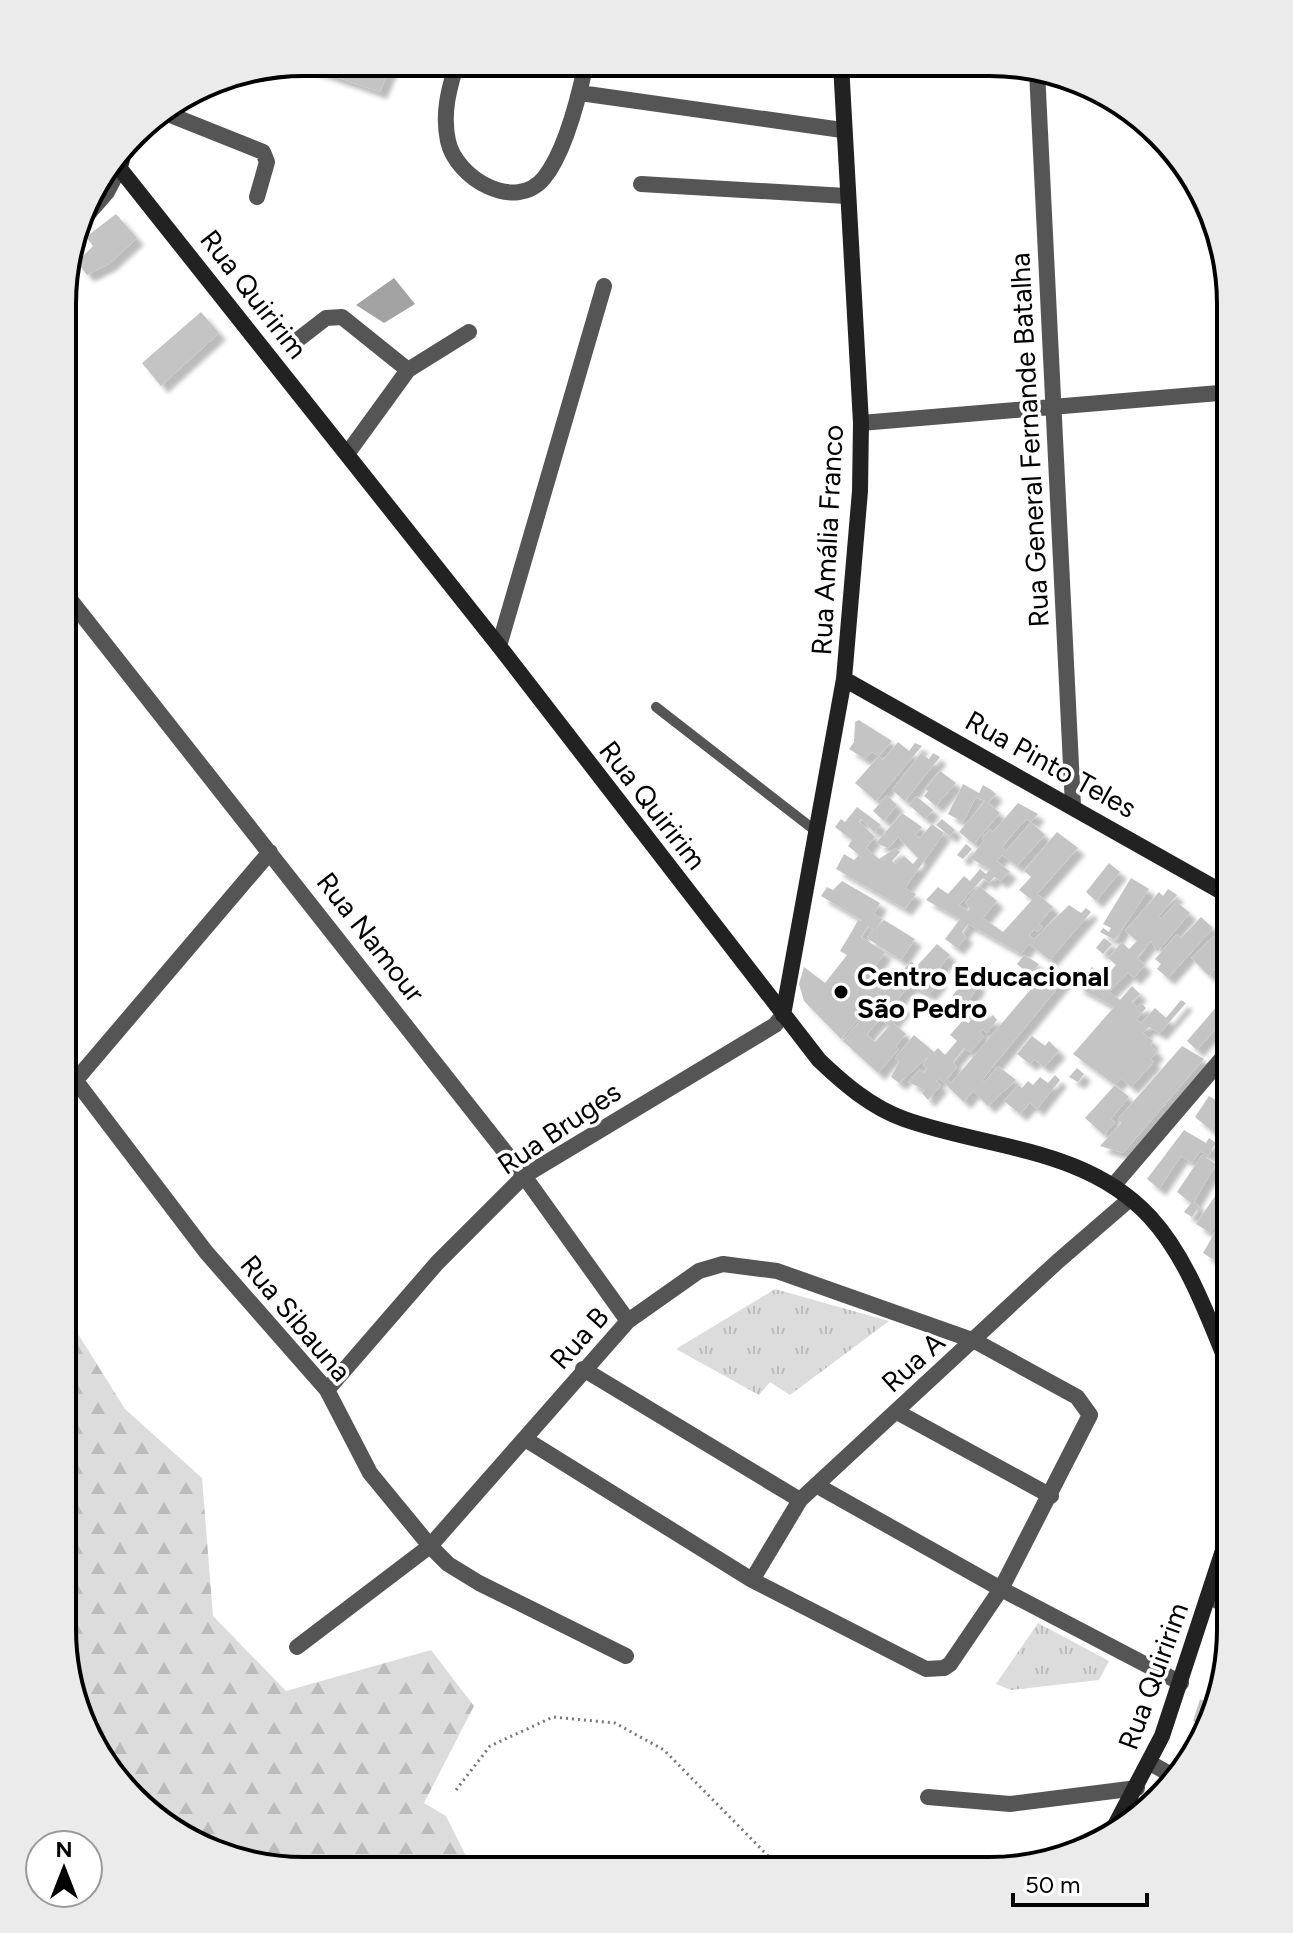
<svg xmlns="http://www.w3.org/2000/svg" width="1293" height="1933" font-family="Figtree,sans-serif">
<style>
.forest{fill:url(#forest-firs)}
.park{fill:url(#park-tufts)}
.water{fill:#a3a3a3}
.building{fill:#c4c4c4;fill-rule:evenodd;filter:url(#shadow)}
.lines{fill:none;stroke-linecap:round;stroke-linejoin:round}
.path{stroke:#777;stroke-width:3;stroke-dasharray:2 4;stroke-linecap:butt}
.lane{stroke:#555;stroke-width:10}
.street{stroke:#555;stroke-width:16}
.secondary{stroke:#222;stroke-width:16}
.poi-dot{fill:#000;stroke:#fff;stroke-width:3}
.labels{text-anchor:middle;stroke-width:7;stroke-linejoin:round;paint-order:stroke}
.street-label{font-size:28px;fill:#000;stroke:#fff}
.poi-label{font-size:28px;font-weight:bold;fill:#000;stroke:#fff;text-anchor:start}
.rim{fill:none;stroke:#000;stroke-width:4}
</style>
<defs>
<pattern id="forest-firs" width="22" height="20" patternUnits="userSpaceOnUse" patternTransform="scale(2)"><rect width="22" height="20" fill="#dcdcdc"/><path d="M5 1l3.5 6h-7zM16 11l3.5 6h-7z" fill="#bbb"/></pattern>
<pattern id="park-tufts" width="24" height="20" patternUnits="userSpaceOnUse" patternTransform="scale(2)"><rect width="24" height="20" fill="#dcdcdc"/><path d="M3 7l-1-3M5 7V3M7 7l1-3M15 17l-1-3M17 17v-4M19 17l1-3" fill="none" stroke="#bbb"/></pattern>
<filter id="shadow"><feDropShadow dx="7" dy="7" stdDeviation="2" flood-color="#0004"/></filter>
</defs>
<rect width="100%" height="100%" fill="#fff"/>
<path class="forest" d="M 63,1310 L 125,1409 L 202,1478 L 213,1616 L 286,1691 L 431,1650 L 474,1706 L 424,1803 L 446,1816 L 473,1870 L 273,1869 L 157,1821 L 81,1722 L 62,1629 Z"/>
<path class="park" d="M 775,1289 L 889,1321 L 790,1395 L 770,1382 L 759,1395 L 676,1349 Z
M 1038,1623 L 1109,1661 L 1099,1680 L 1011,1690 L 996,1684 Z"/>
<path class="water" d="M 394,278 L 415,304 L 384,323 L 356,305 Z"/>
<path class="building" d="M 304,62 L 393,62 L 380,92 L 295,63 Z
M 116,214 L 137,238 L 109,264 L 87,275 L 77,262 L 93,246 L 86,237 Z
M 201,312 L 219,333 L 161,386 L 142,363 Z
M 859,720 L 892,741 L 879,756 L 872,752 L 865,759 L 849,749 L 854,742 L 855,722 Z
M 898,742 L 909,751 L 915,743 L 922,746 L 876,801 L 855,783 L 879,756 L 883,760 Z
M 921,753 L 929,759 L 933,753 L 940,757 L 905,801 L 892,790 Z
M 940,771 L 956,783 L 936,806 L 924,796 L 928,791 L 925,789 Z
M 963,784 L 979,793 L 983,785 L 990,789 L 996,794 L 988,803 L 1000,813 L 974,844 L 959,832 L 985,801 L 976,797 L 963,822 L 948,814 Z
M 887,795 L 897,805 L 884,821 L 873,811 Z
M 916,796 L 933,810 L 925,819 L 909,805 Z
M 1018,803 L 1038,814 L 1031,822 L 1045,835 L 1017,866 L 1002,855 L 997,861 L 1010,872 L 1001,881 L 994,877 L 989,883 L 983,878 L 959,905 L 968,911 L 970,908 L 965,903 L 979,886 L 997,901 L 983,918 L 1003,932 L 1032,900 L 1019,890 L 1031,877 L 1024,871 L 1057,832 L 1078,848 L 1037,894 L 1053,907 L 1039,924 L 1043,926 L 1038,932 L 1034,929 L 1029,935 L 1034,939 L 1069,905 L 1081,913 L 1086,908 L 1091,912 L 1050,960 L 1029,944 L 1021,954 L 968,924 L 962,932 L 966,937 L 957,948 L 945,939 L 960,919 L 926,900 L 938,887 L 948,894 L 964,876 L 970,881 L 980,869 L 986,874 L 990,869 L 970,858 L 984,841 L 982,838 L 990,829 L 993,832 ZM 1026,819 L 1031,822 L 1006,851 L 1002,847 Z
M 857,807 L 881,825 L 874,832 L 861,819 L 859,822 L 875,837 L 866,848 L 879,859 L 896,848 L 900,852 L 892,861 L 896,864 L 904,856 L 913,864 L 918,858 L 898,837 L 888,848 L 876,843 L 902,813 L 922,827 L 915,835 L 920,838 L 932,824 L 944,833 L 905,888 L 916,894 L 905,909 L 836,869 L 844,854 L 854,860 L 859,855 L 848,846 L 852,840 L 835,827 L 841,819 L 845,822 Z
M 942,819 L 955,830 L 950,836 L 936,825 Z
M 966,844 L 972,849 L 963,859 L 957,855 Z
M 1109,863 L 1120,872 L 1096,901 L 1086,892 Z
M 1131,878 L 1149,889 L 1115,940 L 1100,932 L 1103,928 L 1109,932 L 1111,928 L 1103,924 Z
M 842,881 L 880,903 L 874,914 L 882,919 L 875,930 L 884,920 L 915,939 L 901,960 L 867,938 L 873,929 L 868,926 L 861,937 L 885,952 L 872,971 L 889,984 L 841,1039 L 804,1001 L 799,984 L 804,967 L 825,983 L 847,955 L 840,951 L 852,931 L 858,920 L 863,921 L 821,896 L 827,887 L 833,890 Z
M 1168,889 L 1177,895 L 1158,917 L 1161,919 L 1177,902 L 1190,913 L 1157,952 L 1151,941 L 1137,958 L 1145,965 L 1134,978 L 1128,973 L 1109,992 L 1120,1000 L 1132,986 L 1140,994 L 1132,1002 L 1137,1007 L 1141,1003 L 1146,1008 L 1136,1020 L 1141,1023 L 1155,1008 L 1166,1018 L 1181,1000 L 1186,1003 L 1160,1033 L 1149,1027 L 1143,1033 L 1153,1041 L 1150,1045 L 1157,1052 L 1151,1059 L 1154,1062 L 1131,1087 L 1121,1078 L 1115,1085 L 1129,1097 L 1111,1119 L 1115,1122 L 1104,1135 L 1085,1118 L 1115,1085 L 1073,1054 L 1114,1007 L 1076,986 L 1092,967 L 1105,977 L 1116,965 L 1108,958 L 1122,942 L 1129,949 L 1137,941 L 1125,931 L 1159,892 L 1163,896 Z
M 1201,917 L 1213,928 L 1168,978 L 1157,969 L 1161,964 L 1155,959 L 1177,934 L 1181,938 Z
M 1216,934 L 1229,945 L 1224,951 L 1227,954 L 1209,976 L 1191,958 Z
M 1104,938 L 1112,944 L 1103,954 L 1096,948 Z
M 937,944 L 950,955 L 934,975 L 940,981 L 929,994 L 910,985 L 896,1001 L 904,1008 L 892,1022 L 906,1034 L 896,1046 L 899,1049 L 878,1073 L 843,1041 L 911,961 L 917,966 ZM 880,1019 L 889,1026 L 875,1042 L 867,1034 Z
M 1024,955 L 1039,964 L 1030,975 L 1017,964 Z
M 1048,969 L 1065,979 L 982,1080 L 984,1083 L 998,1066 L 1016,1080 L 988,1106 L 973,1091 L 964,1102 L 939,1078 L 936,1082 L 941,1085 L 928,1100 L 922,1093 L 925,1090 L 908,1082 L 920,1069 L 924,1073 L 927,1069 L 923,1065 L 929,1056 L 899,1083 L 891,1077 L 899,1062 L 895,1058 L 914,1035 L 934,1052 L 938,1048 L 945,1055 L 957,1041 L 950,1035 L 964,1019 L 968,1023 L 971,1020 L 966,1016 L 978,1003 L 989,1019 L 993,1015 L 997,1020 L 987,1033 L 982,1029 L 980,1032 L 984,1036 L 970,1052 L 964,1048 L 953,1062 L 957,1067 L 947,1079 L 951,1083 Z
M 969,976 L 979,984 L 965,1007 L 952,996 Z
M 1231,990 L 1231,1017 L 1224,1025 L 1221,1022 L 1197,1050 L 1187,1041 Z
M 1032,1036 L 1045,1046 L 1049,1041 L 1059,1051 L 1044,1067 L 1034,1059 L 1030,1064 L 1017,1054 Z
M 1182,1046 L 1204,1059 L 1123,1153 L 1100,1146 L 1121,1123 L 1118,1119 Z
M 1077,1068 L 1084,1074 L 1078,1082 L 1069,1077 Z
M 1055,1075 L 1060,1080 L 1037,1109 L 1030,1103 L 1020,1114 L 1004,1101 L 1018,1085 L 1022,1088 L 1028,1081 L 1033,1085 L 1040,1077 L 1048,1083 Z
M 1227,1091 L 1231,1098 L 1211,1130 L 1195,1117 L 1209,1096 L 1217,1101 Z
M 1184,1130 L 1206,1143 L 1209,1138 L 1216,1143 L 1208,1156 L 1200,1151 L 1192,1163 L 1181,1156 L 1159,1189 L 1147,1179 Z
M 1202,1155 L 1216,1164 L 1194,1202 L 1199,1206 L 1192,1217 L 1184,1212 L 1191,1203 L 1177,1192 Z
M 1226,1180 L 1231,1183 L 1231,1196 L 1223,1192 L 1219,1200 L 1227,1205 L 1210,1233 L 1196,1224 Z
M 1231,1224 L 1231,1244 L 1217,1262 L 1203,1253 L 1219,1225 L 1227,1230 Z
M 1200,1699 L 1210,1704 L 1203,1726 L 1193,1721 Z"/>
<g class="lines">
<path class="path" d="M 456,1790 L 490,1746 L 553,1717 L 615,1723 L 664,1750 L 775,1863 L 777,1870"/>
<path class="lane" d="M 656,707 L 817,832"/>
<path class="street" d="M 457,62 C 449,89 442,113 448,141 C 456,178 515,213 544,178 C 565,152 579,96 586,63
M 1037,71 L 1073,806
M 580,93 L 842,130
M 163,112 L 263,152 L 267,162 L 257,197
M 641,184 L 846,196
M 81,222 L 107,192 L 120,167
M 291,345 L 326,318 L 342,317 L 408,370
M 861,423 L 1231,392
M 347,454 L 408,370 L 469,332
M 64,592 L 524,1176 L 628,1321
M 499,646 L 604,286
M 63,1064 L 206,1252 L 327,1390 L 370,1473 L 430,1546 L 448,1564 L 479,1583 L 626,1656
M 75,1081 L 270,852
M 1113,1186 L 1231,1048
M 583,1369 L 800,1500
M 327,1390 L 437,1263 L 524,1176 L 775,1025 L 783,1015
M 897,1412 L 1051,1496
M 816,1485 L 1001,1589 L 1181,1683
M 752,1580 L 800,1500 L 1057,1262 L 1130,1199
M 1209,1596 L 1230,1608
M 297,1647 L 430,1546 L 628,1321 L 699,1271 L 723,1264 L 777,1271 L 975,1341 L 1077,1397 L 1090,1415 L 1001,1589 L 950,1664 L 944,1668 L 926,1669 L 752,1580 L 525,1439
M 1150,1763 L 1177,1778
M 928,1797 L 1010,1804 L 1137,1788"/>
<path class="secondary" d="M 113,160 L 499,646 L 819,1060 C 844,1084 871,1107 904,1119 C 988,1149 1085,1147 1150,1217 C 1188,1258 1210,1322 1231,1373
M 120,167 L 126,145
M 844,679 L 1231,897
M 783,1015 L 844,679 L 860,491 L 861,423 L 841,64
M 1110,1835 L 1162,1736 L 1230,1529"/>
</g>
<circle class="poi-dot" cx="841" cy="992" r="8"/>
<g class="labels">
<g class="street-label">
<text transform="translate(254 294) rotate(52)" y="10">Rua Quiririm</text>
<text transform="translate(1029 440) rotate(-93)" y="10">Rua General Fernande Batalha</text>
<text transform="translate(827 540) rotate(-87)" y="10">Rua Amália Franco</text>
<text transform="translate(1051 764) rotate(29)" y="10">Rua Pinto Teles</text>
<text transform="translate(653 805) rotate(52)" y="10">Rua Quiririm</text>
<text transform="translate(371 937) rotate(52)" y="10">Rua Namour</text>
<text transform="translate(559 1128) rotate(-34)" y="10">Rua Bruges</text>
<text transform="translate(296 1318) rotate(50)" y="10">Rua Sibauna</text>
<text transform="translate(579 1338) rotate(-48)" y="10">Rua B</text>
<text transform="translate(913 1362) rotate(-42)" y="10">Rua A</text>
<text transform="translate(1153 1676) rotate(-70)" y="10">Rua Quiririm</text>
</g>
<g class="poi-label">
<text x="857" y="986">Centro Educacional<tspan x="857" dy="32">São Pedro</tspan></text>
</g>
</g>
<path d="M0 0H1293V1933H0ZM304 76H989A228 228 0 0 1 1217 304V1629A228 228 0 0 1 989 1857H304A228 228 0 0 1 76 1629V304A228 228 0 0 1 304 76Z" fill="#ebebeb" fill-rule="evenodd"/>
<path class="rim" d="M304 76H989A228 228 0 0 1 1217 304V1629A228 228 0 0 1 989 1857H304A228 228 0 0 1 76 1629V304A228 228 0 0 1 304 76Z"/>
<g transform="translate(64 1869)"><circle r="38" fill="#ffffff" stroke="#999999" stroke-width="2"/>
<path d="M0-6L14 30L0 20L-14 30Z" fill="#000000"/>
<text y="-12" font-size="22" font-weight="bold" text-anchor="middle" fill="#000000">N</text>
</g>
<path d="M1013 1893v12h134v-12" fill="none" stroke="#000000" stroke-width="4"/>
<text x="1025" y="1893" font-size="24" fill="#000000" stroke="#ffffff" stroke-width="6" paint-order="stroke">50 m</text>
</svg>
